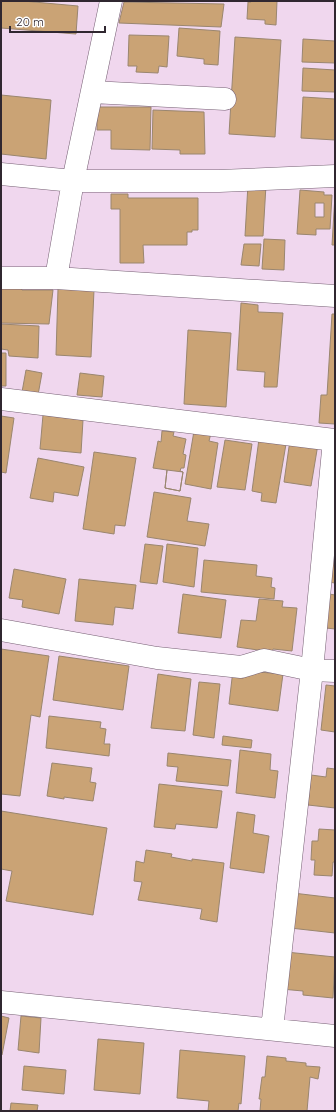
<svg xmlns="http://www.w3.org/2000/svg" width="336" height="1112" font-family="Quicksand,sans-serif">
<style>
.building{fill:#caa375;stroke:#9a866f;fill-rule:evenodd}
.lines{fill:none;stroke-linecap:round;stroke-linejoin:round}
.street-casing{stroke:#766074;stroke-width:23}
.street{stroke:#fff;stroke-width:22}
</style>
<rect width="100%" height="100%" fill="#f0d7ee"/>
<path class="building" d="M 1,1 L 23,1 L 78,6 L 76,34 L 1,28 Z
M 251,1 L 277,1 L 276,25 L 265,24 L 265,20 L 247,19 L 248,2 L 251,2 Z
M 124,2 L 224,4 L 221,27 L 119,23 Z
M 179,28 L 220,31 L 218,65 L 204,64 L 204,59 L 177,56 Z
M 129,35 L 169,36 L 167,67 L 159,66 L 158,73 L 136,72 L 137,66 L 128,66 Z
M 235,37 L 281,40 L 275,137 L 229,134 Z
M 303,39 L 335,41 L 335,63 L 302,62 Z
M 303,68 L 335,70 L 335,92 L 302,91 Z
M 1,95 L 51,100 L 46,159 L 1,154 Z
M 303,97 L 335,99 L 335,140 L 301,138 Z
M 97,107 L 151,107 L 150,150 L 111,149 L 111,130 L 97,130 Z
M 153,110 L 204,112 L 205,154 L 180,154 L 180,150 L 152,149 Z
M 248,184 L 266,185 L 263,236 L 245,236 Z
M 300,190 L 324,192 L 324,195 L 332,195 L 330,229 L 316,229 L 316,235 L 297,234 ZM 315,203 L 324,203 L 324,217 L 315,217 Z
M 111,194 L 128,194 L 128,198 L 198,198 L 198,230 L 192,230 L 192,232 L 187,232 L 187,245 L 143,245 L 144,263 L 120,263 L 120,209 L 111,209 Z
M 335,195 L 335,245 L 332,245 Z
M 264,239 L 285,240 L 284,270 L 262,269 Z
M 244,244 L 261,244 L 259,266 L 241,265 Z
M 1,287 L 21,288 L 22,290 L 53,290 L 49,324 L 1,323 Z
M 58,289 L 94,290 L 91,357 L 56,355 Z
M 241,303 L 258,305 L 258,312 L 283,313 L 277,387 L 264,387 L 265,372 L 237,370 Z
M 332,314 L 335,314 L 335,424 L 319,423 L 321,395 L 327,395 Z
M 1,324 L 39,326 L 38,358 L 9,356 L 8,350 L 1,349 Z
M 188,330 L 231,333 L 226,407 L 184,404 Z
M 1,353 L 6,353 L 6,386 L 1,386 Z
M 26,370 L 42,373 L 38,395 L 22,392 Z
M 80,373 L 104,376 L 102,397 L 77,395 Z
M 43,415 L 83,420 L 81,453 L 40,449 Z
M 1,416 L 14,418 L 6,473 L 1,472 Z
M 162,431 L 174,432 L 173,436 L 186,439 L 183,454 L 186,455 L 184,468 L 181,468 L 180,471 L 183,472 L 180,491 L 165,488 L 167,470 L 153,468 L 158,441 L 161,442 Z
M 194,431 L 211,433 L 209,441 L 218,443 L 211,489 L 185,484 Z
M 259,439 L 286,444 L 276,503 L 261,501 L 262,493 L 252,491 Z
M 225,440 L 252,444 L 245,490 L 217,487 Z
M 290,440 L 318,444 L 311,486 L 284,482 Z
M 94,452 L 136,458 L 125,526 L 115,525 L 114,534 L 83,529 Z
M 38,458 L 84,467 L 78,496 L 54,492 L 53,502 L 30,498 Z
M 167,470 L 183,472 L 180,491 L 165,488 Z
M 154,492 L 191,498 L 187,521 L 209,524 L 205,546 L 147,537 Z
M 145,544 L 163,546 L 157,584 L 140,582 Z
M 167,544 L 198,548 L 194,587 L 163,582 Z
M 331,552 L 335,552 L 335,583 L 328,582 Z
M 204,560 L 257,565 L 256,576 L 272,578 L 271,587 L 275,588 L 274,599 L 201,592 Z
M 14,569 L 66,579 L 59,614 L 22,607 L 23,600 L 9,598 Z
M 79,579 L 136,585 L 133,609 L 115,607 L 113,625 L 75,621 Z
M 183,594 L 226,600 L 221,638 L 178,633 Z
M 329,594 L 335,595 L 335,629 L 326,628 Z
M 259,599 L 283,601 L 282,607 L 297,608 L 292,651 L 273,649 L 272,652 L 237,647 L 241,620 L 256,621 Z
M 1,649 L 49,656 L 40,717 L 31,715 L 20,796 L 1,794 Z
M 59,656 L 129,666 L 123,710 L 53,700 Z
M 233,670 L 283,674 L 278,711 L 229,704 Z
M 158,674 L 191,679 L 185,731 L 151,728 Z
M 199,682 L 220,684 L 214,738 L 193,735 Z
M 326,685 L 335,686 L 335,732 L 321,730 Z
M 49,716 L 101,722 L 100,728 L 106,729 L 104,744 L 110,744 L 109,756 L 46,748 Z
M 223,736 L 252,740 L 251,748 L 222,745 Z
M 240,750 L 271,754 L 270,770 L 278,771 L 275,798 L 236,793 Z
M 168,753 L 231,760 L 228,786 L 176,781 L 178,767 L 167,766 Z
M 52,763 L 92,768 L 90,782 L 96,783 L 93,801 L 64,797 L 64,799 L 47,796 Z
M 327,768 L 335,769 L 335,808 L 308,805 L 311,775 L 326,777 Z
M 159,784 L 222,791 L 217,828 L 176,824 L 175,829 L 154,827 Z
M 1,811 L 107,828 L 93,915 L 6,901 L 12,871 L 1,869 Z
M 237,812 L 255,815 L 253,833 L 269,836 L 264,873 L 230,868 Z
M 319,829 L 335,830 L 335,862 L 333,862 L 332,876 L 314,875 L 315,860 L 311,860 L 312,841 L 318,841 Z
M 146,850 L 172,854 L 171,857 L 192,861 L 192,859 L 224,863 L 217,922 L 200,919 L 202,909 L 138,900 L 142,882 L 134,881 L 136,861 L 144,863 Z
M 293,893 L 335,898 L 335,933 L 290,928 Z
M 286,952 L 335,957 L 333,998 L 303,995 L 303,991 L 281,989 Z
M 1,1016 L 9,1018 L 2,1055 L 1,1054 Z
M 21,1016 L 41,1018 L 39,1053 L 18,1050 Z
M 98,1039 L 144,1043 L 140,1094 L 94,1090 Z
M 180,1050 L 245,1056 L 241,1104 L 239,1103 L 238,1111 L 208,1111 L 209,1101 L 177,1098 Z
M 267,1056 L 286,1058 L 286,1061 L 306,1063 L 306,1066 L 320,1067 L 318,1079 L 310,1077 L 307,1111 L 260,1111 L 261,1099 L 259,1099 L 262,1077 L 265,1077 Z
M 24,1066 L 66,1070 L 64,1094 L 22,1090 Z
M 11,1103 L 38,1105 L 37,1111 L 10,1111 Z"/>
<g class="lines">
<defs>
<path id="street" d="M 92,92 L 225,99
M 1,174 L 73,181 L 219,181 L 335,176
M 1,278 L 56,278 L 335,296
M 56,278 L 73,181 L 111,1
M 1,399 L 334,440
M 1,630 L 157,658 L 241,667 L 264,660 L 312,670 L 334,440 L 335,440
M 1,1002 L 335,1036
M 272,1029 L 312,670 L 335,671"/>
</defs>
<use href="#street" class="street-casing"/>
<use href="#street" class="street"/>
</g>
<rect width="336" height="1112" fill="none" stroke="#302730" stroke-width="4"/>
<path d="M10 26v6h95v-6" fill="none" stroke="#302730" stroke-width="2"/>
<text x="16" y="26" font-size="12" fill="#302730" stroke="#ffffff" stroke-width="3" paint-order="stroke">20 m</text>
</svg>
